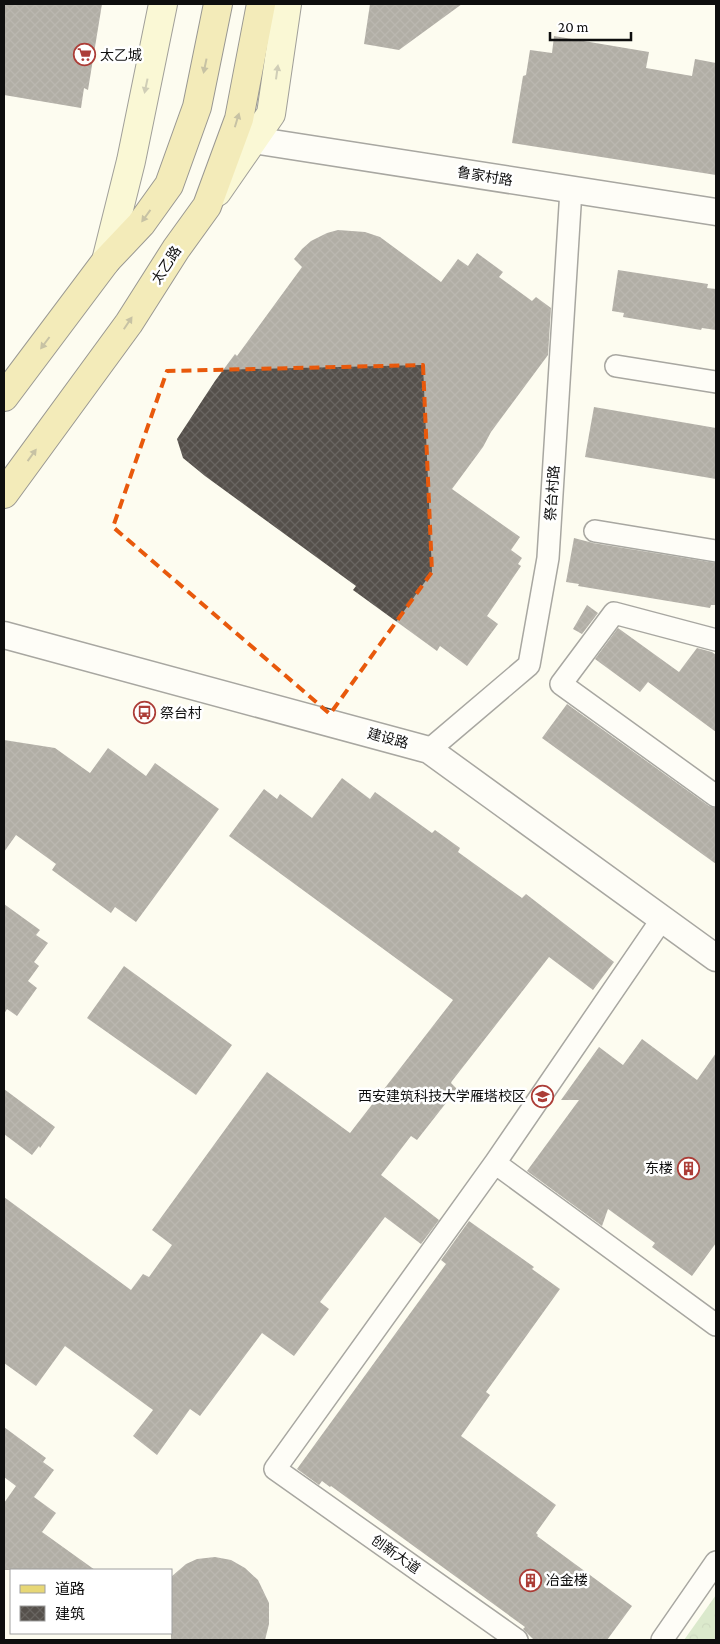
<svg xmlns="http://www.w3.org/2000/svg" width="720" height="1644" font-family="'Crimson Pro','Noto Sans SC',serif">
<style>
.forest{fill:url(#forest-crowns)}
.building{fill:url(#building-cross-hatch)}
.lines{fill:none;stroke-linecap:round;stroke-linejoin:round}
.minor-casing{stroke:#414141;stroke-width:24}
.tertiary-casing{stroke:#414141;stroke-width:29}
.secondary-casing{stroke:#303030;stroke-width:30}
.primary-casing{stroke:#1f1f1f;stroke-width:30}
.minor{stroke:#fff;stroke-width:21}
.tertiary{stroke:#fff;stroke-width:26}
.secondary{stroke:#f5f4b3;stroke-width:28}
.primary{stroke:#e7d776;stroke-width:28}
.oneway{fill:#857d47}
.oneway2{fill:#999871}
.marked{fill:none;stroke:#e8590c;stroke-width:4;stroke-dasharray:10 6;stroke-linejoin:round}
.labels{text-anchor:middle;stroke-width:5;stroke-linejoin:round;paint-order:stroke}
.poi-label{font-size:14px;fill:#0e0e0e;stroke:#fff;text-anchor:start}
.street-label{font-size:14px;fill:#0e0e0e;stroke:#fff}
</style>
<defs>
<pattern id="forest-crowns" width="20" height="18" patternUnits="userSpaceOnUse" patternTransform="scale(1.25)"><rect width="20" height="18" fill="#b1d29f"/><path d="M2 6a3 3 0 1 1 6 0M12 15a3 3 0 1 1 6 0" fill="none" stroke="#97b388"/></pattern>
<pattern id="building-cross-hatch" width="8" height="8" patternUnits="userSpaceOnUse" patternTransform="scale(1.25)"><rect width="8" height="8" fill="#55504b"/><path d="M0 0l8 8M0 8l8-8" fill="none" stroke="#696561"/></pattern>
</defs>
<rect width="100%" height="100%" fill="#fdfcf0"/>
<path class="forest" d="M 716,1595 L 716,1640 L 684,1640 Z"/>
<path class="building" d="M 4,4 L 102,4 L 88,90 L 84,88 L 81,108 L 4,95 Z
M 370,4 L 462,4 L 399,50 L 364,44 Z
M 554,36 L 649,52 L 646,68 L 692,76 L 695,59 L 716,63 L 716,175 L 512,143 L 523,76 L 526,75 L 530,50 L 552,53 Z
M 338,230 L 365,232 L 380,237 L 441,282 L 458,259 L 468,266 L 477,253 L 503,272 L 499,277 L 532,301 L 536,297 L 551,308 L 548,355 L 491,432 L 483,447 L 452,489 L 520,537 L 511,550 L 522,558 L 518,564 L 521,566 L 487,616 L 498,624 L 467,666 L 440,646 L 437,651 L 353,590 L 356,586 L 205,476 L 183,458 L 177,439 L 215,381 L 235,354 L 237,356 L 302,267 L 294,259 L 302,249 L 311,241 L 327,233 Z
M 618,270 L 708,284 L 707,288 L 716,289 L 716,330 L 702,328 L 701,330 L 623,317 L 624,313 L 612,311 Z
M 594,407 L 716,428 L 716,479 L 585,457 Z
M 574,538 L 593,543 L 716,563 L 716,605 L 711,605 L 710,608 L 578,586 L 579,584 L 566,582 Z
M 587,605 L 598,613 L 582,634 L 573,629 Z
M 618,628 L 679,672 L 697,648 L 712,652 L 716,655 L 716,732 L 648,682 L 640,692 L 595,659 Z
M 567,704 L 709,806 L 716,808 L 716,864 L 542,738 Z
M 4,740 L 55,748 L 90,773 L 108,748 L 146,776 L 155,763 L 219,809 L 136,922 L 115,907 L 111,913 L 52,870 L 56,864 L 16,835 L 4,852 Z
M 342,778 L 370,799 L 375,792 L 432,833 L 435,830 L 460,848 L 458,852 L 522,898 L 526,894 L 614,962 L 593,990 L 549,957 L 452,1081 L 451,1083 L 457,1089 L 417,1140 L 411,1136 L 381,1175 L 439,1220 L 421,1244 L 385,1217 L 320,1302 L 329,1309 L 294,1356 L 262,1333 L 200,1416 L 190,1409 L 157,1455 L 133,1436 L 153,1410 L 65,1346 L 36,1386 L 4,1363 L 4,1197 L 131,1290 L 143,1274 L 149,1277 L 172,1245 L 152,1230 L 267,1072 L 350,1133 L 453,1000 L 229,836 L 264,789 L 277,799 L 280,794 L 312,818 Z
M 4,904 L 40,930 L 36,935 L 48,943 L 34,962 L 39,966 L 28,981 L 37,988 L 17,1016 L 7,1009 L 4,1014 Z
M 124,966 L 232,1045 L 196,1095 L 87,1018 Z
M 642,1039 L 697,1080 L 716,1053 L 716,1243 L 692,1276 L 652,1247 L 655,1243 L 608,1209 L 602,1226 L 527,1171 L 579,1100 L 561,1100 L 599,1047 L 623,1065 Z
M 4,1089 L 55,1127 L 40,1148 L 39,1146 L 32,1155 L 4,1134 Z
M 469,1221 L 534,1267 L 532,1269 L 560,1289 L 486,1392 L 490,1395 L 461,1436 L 556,1505 L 536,1533 L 538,1535 L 537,1536 L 632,1606 L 607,1640 L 534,1640 L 523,1629 L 525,1627 L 331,1486 L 330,1487 L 322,1481 L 319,1485 L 297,1469 L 446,1264 L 441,1260 Z
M 4,1427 L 46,1458 L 43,1462 L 54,1470 L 34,1497 L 56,1513 L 42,1532 L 95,1570 L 4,1570 L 4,1503 L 16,1486 L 4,1477 Z
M 215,1557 L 231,1560 L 245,1568 L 258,1580 L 269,1603 L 269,1624 L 265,1640 L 171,1640 L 171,1577 L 186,1564 L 197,1559 Z"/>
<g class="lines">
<defs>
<path id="minor" d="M 616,366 L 716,382
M 595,531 L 716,551
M 716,640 L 614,613 L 561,684 L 716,796
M 429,750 L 529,665 L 548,558 L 571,190
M 495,1163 L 662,919
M 517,1640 L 275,1469 L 495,1163 L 716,1325
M 662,1640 L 716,1562"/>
<path id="tertiary" d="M 253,140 L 716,212
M 4,635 L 429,750 L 716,958"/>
<path id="secondary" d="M 217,192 L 271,114 L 287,4
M 106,261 L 131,161 L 163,4"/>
<path id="primary" d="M 4,397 L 106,261 L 141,224 L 169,185 L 197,107 L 218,4
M 4,494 L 129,323 L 176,249 L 207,206 L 239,119 L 261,4"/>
</defs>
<use href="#minor" class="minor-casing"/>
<use href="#tertiary" class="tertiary-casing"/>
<use href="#secondary" class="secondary-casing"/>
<use href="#primary" class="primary-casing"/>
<use href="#minor" class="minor"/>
<use href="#tertiary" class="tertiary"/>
<use href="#secondary" class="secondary"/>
<use href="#primary" class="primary"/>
</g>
<defs><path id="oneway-solid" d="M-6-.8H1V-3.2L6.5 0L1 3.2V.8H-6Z" transform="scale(1.25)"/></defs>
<g class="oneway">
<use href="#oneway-solid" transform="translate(205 66) rotate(102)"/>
<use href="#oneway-solid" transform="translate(237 120) rotate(-73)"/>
<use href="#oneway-solid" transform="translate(146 216) rotate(126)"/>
<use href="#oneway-solid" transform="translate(128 323) rotate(-56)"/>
<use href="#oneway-solid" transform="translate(45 343) rotate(127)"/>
<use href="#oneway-solid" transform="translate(32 455) rotate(-54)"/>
</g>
<g class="oneway2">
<use href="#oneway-solid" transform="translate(277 72) rotate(-82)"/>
<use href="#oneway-solid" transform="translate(146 86) rotate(102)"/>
</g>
<path d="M0 0H720V1644H0ZM 423,365 L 432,572 L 330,714 L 113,527 L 167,371 Z" fill="#fdfcf0" fill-opacity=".55" fill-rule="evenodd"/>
<path class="marked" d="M 423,365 L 432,572 L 330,714 L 113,527 L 167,371 Z"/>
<defs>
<symbol id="supermarket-ring" viewBox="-11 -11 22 22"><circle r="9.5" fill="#fff" stroke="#ac3d37" stroke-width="1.5"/><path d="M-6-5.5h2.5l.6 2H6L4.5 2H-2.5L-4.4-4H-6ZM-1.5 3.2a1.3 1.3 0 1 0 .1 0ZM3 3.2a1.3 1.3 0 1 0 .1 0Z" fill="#ac3d37"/></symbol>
<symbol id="bus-ring" viewBox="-11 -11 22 22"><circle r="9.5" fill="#fff" stroke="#ac3d37" stroke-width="1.5"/><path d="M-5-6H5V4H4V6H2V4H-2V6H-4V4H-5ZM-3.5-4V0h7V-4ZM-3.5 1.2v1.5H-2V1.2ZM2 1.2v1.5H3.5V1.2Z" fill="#ac3d37"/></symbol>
<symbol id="university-ring" viewBox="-11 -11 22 22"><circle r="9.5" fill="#fff" stroke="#ac3d37" stroke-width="1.5"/><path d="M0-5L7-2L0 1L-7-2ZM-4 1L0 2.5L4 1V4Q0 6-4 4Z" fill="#ac3d37"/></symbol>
<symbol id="building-ring" viewBox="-11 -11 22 22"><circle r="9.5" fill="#fff" stroke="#ac3d37" stroke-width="1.5"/><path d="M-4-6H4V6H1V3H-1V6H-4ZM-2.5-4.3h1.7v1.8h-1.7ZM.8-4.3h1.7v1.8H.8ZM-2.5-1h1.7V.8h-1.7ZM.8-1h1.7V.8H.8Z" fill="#ac3d37"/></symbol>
</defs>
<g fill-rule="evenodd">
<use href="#supermarket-ring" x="72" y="42" width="25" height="25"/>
<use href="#bus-ring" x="132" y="700" width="25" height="25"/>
<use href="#university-ring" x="530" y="1084" width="25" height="25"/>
<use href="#building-ring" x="676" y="1156" width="25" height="25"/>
<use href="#building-ring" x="518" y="1568" width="25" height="25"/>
</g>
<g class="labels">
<g class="poi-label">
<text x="100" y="60">太乙城</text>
<text x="160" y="718">祭台村</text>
<text x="526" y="1101" text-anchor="end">西安建筑科技大学雁塔校区</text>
<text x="673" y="1173" text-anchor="end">东楼</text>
<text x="546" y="1585">冶金楼</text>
</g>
<g class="street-label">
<text transform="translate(485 176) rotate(9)" y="5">鲁家村路</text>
<text transform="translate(166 265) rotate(-57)" y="5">太乙路</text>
<text transform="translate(552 493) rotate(-86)" y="5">祭台村路</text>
<text transform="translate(388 738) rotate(15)" y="5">建设路</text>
<text transform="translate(396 1554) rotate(35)" y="5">创新大道</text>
</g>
</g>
<rect width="720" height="1644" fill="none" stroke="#0e0e0e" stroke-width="10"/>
<rect x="10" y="1569" width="162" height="65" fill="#ffffff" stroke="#9f9f9f"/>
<rect x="20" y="1585" width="25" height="8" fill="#e7d776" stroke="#9f9f9f"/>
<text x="55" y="1594" font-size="15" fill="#0e0e0e">道路</text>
<rect x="20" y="1606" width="25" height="15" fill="url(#building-cross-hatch)" stroke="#9f9f9f"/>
<text x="55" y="1619" font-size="15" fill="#0e0e0e">建筑</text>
<path d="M550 32v8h81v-8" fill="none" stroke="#0e0e0e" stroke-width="2.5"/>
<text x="558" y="32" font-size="15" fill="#0e0e0e" stroke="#ffffff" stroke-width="4" paint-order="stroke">20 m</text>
</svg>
